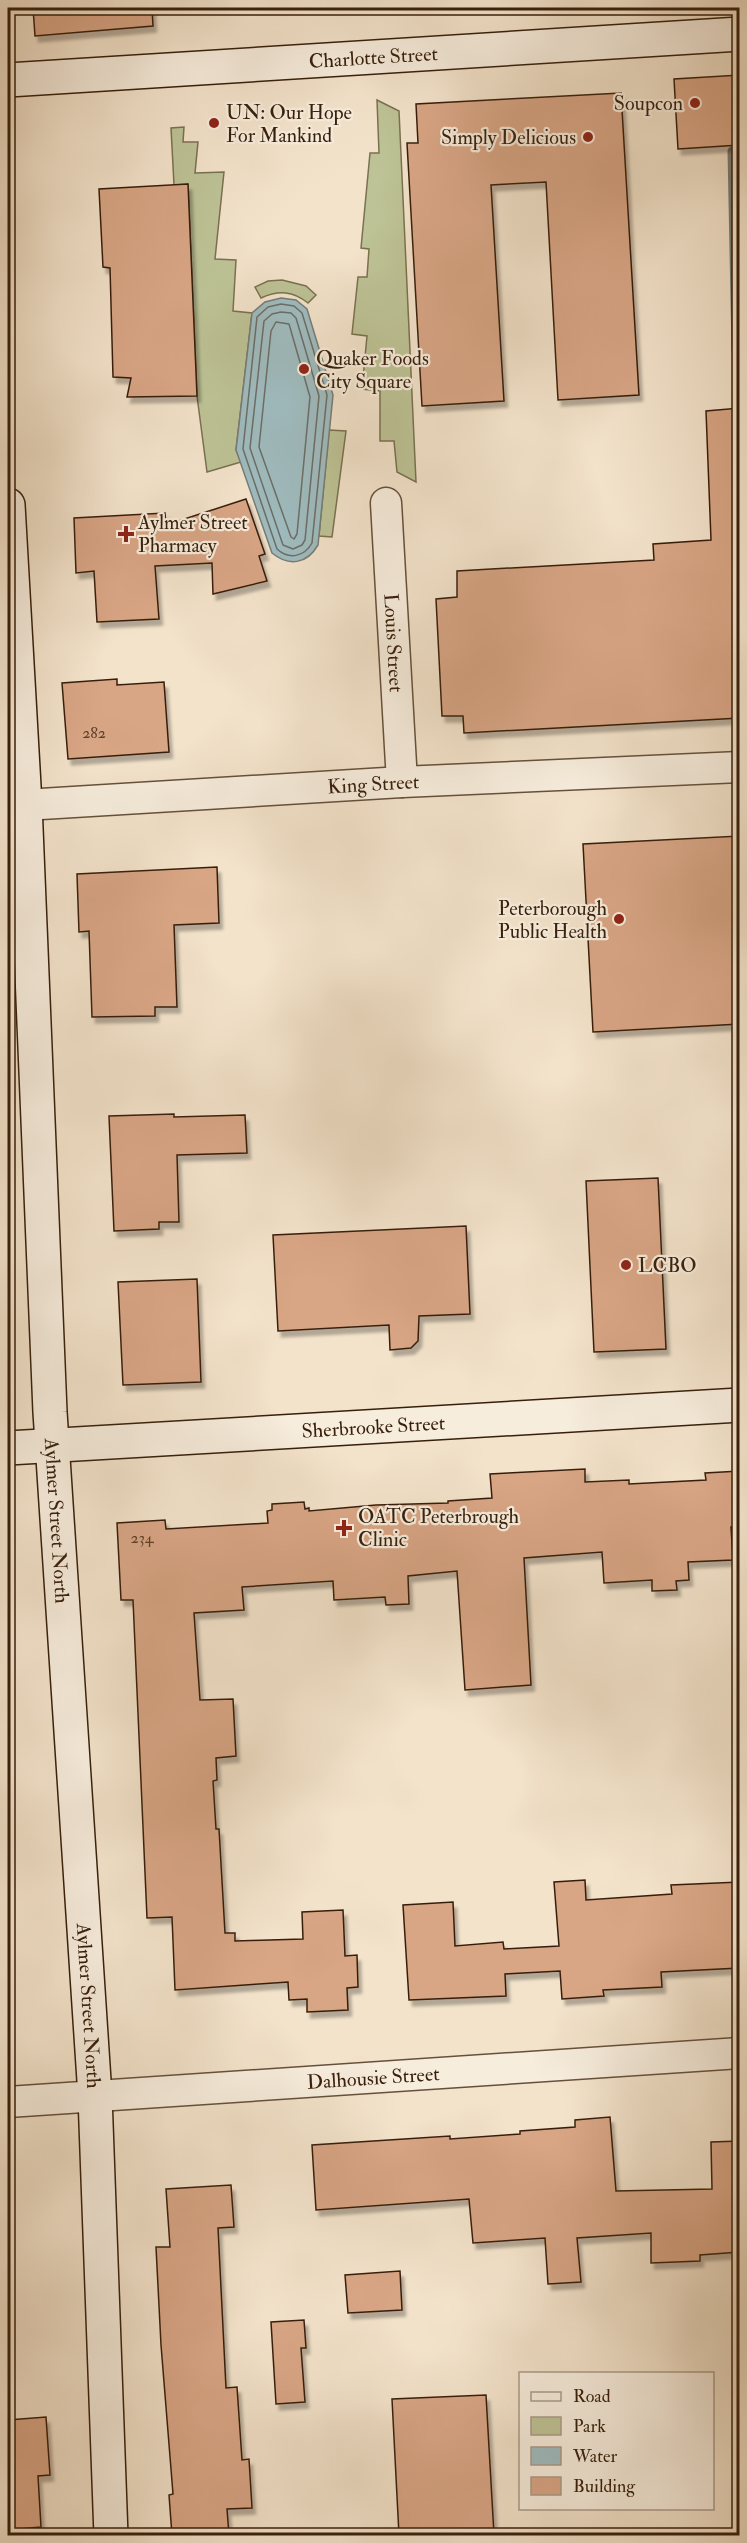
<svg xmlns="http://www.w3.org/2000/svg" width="747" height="2543" font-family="'IM FELL Double Pica',serif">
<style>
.green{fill:#bdc396;stroke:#7a7150;stroke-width:1.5}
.water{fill:#9fbcc0;stroke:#757d78;stroke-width:1.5}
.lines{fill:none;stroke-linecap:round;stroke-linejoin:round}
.shore{stroke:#6b6e66;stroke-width:1.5}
.stream{stroke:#757d78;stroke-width:9}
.building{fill:#d8a585;stroke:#371f0b;stroke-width:1.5;filter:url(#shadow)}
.street-casing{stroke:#66503b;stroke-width:33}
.secondary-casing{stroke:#371f0b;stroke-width:36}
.street{stroke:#f7eddd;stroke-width:30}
.secondary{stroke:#f7eddd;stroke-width:33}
.poi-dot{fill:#8f2418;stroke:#f7eddd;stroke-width:2}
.labels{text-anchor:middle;stroke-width:4.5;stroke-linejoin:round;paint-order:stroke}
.number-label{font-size:16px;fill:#5f402a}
.street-label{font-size:20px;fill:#371f0b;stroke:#f7eddd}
.poi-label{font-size:20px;fill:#371f0b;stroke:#f7eddd;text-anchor:start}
</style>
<defs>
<filter id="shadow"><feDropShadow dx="3.5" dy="6" stdDeviation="1.5" flood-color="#0004"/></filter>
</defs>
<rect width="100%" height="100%" fill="#f3e3cb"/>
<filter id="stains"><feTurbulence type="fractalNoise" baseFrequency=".00333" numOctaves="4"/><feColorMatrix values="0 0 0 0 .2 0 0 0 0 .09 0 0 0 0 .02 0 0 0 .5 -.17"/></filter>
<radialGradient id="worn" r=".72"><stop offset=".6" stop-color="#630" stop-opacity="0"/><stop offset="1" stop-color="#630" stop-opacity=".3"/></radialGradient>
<path class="green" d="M 377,100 L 399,111 L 416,482 L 397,472 L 394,441 L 380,441 L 380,391 L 362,389 L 367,336 L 352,334 L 358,277 L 367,277 L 369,249 L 361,248 L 370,153 L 379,153 Z
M 184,127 L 183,142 L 198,142 L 195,173 L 224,172 L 215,259 L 236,260 L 233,311 L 252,313 L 236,450 L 241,462 L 207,472 L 197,396 L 188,184 L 174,185 L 171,128 Z
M 282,280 L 306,286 L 316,295 L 308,303 C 293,291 279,290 261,298 L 255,287 L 268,281 Z
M 329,430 L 346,431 L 332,537 L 319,536 Z"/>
<path class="water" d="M 281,298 L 296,300 L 307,309 L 333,395 L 318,545 C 307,564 289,567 272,553 L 236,450 L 252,313 L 265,302 Z"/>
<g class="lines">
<path class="shore" d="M 281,304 L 294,306 L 302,313 L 327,395 L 312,543 C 304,557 289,560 277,549 L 243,449 L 257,317 L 268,307 Z
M 281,312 L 291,313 L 296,318 L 319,396 L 305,540 L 302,545 L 293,549 L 283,545 L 250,448 L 264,321 L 272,314 Z
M 276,322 L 289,324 L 310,397 L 297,534 L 294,539 L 291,537 L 259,447 L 271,331 Z"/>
<path class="stream" d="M 732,151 L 736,350"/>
</g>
<path class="building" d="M 33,8 L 152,8 L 153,26 L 35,36 Z
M 740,75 L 740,145 L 678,149 L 674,79 Z
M 621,93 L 639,395 L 558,400 L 546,182 L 491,185 L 504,401 L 422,406 L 407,143 L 418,143 L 416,104 Z
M 188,184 L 197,396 L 127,397 L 131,378 L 113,377 L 110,268 L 103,267 L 99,189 Z
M 740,408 L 740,718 L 464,733 L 463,716 L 442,716 L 436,599 L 457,597 L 457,571 L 654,560 L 653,544 L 711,540 L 706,411 Z
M 246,499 L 265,554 L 259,556 L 267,581 L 213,594 L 212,563 L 155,566 L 159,619 L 97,622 L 94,571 L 76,573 L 74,518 L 165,513 L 166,525 Z
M 117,679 L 117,685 L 164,682 L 169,752 L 68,759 L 62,683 Z
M 740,836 L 740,1024 L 593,1032 L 583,844 Z
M 217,867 L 219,923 L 174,925 L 177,1007 L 155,1007 L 155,1016 L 92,1017 L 89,931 L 79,932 L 77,874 Z
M 174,1114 L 174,1117 L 245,1115 L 247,1153 L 177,1155 L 179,1222 L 159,1222 L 159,1229 L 114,1231 L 109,1116 Z
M 658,1178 L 666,1349 L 594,1352 L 586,1181 Z
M 466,1226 L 470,1314 L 419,1316 L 418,1341 L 411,1348 L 390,1350 L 389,1325 L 278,1331 L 273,1235 Z
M 197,1279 L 201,1382 L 123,1385 L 118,1282 Z
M 585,1469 L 585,1482 L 629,1480 L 629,1484 L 706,1480 L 705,1473 L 740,1471 L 740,1527 L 731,1527 L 733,1560 L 688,1562 L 689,1580 L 676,1581 L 677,1590 L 652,1591 L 652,1580 L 604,1583 L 602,1552 L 524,1558 L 531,1685 L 465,1690 L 457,1571 L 408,1576 L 409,1604 L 386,1605 L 385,1597 L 334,1600 L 333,1581 L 242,1587 L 244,1610 L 194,1613 L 200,1700 L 233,1699 L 236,1756 L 216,1758 L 217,1780 L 213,1781 L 216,1829 L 219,1829 L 225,1933 L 235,1933 L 235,1941 L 303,1939 L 302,1912 L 343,1910 L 345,1956 L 357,1955 L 358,1987 L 347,1988 L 348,2010 L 307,2012 L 307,1999 L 289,2000 L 288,1982 L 175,1990 L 172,1917 L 147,1918 L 133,1600 L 121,1600 L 117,1523 L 165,1520 L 166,1529 L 268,1523 L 267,1511 L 272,1510 L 272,1504 L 304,1502 L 305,1509 L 309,1508 L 309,1511 L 376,1505 L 448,1503 L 448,1501 L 492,1498 L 490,1474 Z
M 585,1880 L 586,1900 L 672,1894 L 671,1885 L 740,1882 L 740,1968 L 661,1972 L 662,1987 L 603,1990 L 604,1996 L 562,1999 L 560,1971 L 505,1974 L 506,1996 L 409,2000 L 403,1905 L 453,1902 L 455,1946 L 503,1942 L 504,1949 L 559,1946 L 554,1882 Z
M 610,2117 L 616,2191 L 712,2189 L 711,2142 L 740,2141 L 740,2252 L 700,2255 L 700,2261 L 651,2263 L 651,2233 L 577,2238 L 581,2282 L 548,2284 L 545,2238 L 473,2243 L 469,2199 L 316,2210 L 312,2145 L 450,2136 L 450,2139 L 520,2134 L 520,2131 L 575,2127 L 575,2120 Z
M 231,2185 L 234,2227 L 218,2228 L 226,2388 L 237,2387 L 242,2460 L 249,2459 L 252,2508 L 227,2509 L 229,2535 L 172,2535 L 169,2495 L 173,2494 L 161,2345 L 156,2247 L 170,2247 L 166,2189 Z
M 400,2271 L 402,2310 L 348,2313 L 345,2275 Z
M 304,2320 L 306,2348 L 301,2348 L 305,2402 L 276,2404 L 271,2322 Z
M 486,2395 L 494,2535 L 399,2535 L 392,2399 Z
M 46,2417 L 50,2475 L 38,2476 L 41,2527 L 8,2530 L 8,2420 Z"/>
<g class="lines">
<defs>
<g id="street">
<path id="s1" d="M 386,503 L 402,782"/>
<path id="s2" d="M 8,806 L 402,782 L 740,767"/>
<path id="s3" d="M 8,2102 L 740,2053"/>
</g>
<g id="secondary">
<path id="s4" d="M 8,80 L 740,34"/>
<path id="s5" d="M 8,505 L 25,804 L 50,1412 L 95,2096 L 111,2536"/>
<path id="s6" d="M 8,1448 L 740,1405"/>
</g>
</defs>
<use href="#street" class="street-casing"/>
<use href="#secondary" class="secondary-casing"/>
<use href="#street" class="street"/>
<use href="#secondary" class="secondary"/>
</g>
<g class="poi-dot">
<circle cx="695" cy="103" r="6"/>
<circle cx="214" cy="123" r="6"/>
<circle cx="588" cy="137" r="6"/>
<circle cx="304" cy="369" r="6"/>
<path d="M123 525h6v6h6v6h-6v6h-6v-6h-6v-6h6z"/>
<circle cx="619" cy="919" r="6"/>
<circle cx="626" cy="1265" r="6"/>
<path d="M341 1519h6v6h6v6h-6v6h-6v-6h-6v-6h6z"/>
</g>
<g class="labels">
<g class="number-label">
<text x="94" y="738">282</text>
<text x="142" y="1543">234</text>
</g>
<g class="street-label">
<text dy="7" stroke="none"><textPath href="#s4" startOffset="366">Charlotte Street</textPath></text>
<text dy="7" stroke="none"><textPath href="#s1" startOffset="140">Louis Street</textPath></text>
<text dy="7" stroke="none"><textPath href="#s2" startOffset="366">King Street</textPath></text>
<text dy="7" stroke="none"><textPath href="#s6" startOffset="366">Sherbrooke Street</textPath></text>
<text dy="7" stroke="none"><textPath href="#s5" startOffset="1017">Aylmer Street North</textPath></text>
<text dy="7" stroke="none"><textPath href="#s5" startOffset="1503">Aylmer Street North</textPath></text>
<text dy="7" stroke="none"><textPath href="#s3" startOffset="366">Dalhousie Street</textPath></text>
</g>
<g class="poi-label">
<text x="683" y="110" text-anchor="end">Soupcon</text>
<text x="226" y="119">UN: Our Hope<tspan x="226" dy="23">For Mankind</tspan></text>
<text x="576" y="144" text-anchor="end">Simply Delicious</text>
<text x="316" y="365">Quaker Foods<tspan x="316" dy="23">City Square</tspan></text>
<text x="138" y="529">Aylmer Street<tspan x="138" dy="23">Pharmacy</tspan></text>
<text x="607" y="915" text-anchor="end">Peterborough<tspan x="607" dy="23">Public Health</tspan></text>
<text x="638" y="1272">LCBO</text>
<text x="358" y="1523">OATC Peterbrough<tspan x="358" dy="23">Clinic</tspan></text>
</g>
</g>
<rect width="747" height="2543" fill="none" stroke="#f3e3cb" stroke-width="30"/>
<rect x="9" y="9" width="729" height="2525" fill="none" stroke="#371f0b" stroke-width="3"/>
<rect x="15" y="15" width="717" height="2513" fill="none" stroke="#371f0b" stroke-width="1.5"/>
<rect x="519" y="2372" width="195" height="138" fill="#f7eddd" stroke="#aa9b89" stroke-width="1.5"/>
<rect x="531" y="2392" width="30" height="9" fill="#f7eddd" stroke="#aa9b89" stroke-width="1.5"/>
<text x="573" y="2402" font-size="18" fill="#371f0b">Road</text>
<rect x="531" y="2417" width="30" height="18" fill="#bdc396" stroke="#aa9b89" stroke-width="1.5"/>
<text x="573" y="2432" font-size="18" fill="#371f0b">Park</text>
<rect x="531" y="2447" width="30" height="18" fill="#9fbcc0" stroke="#aa9b89" stroke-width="1.5"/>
<text x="573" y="2462" font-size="18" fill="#371f0b">Water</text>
<rect x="531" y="2477" width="30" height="18" fill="#d8a585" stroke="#aa9b89" stroke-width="1.5"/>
<text x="573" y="2492" font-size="18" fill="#371f0b">Building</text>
<rect width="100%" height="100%" filter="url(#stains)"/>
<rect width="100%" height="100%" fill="url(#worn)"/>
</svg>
